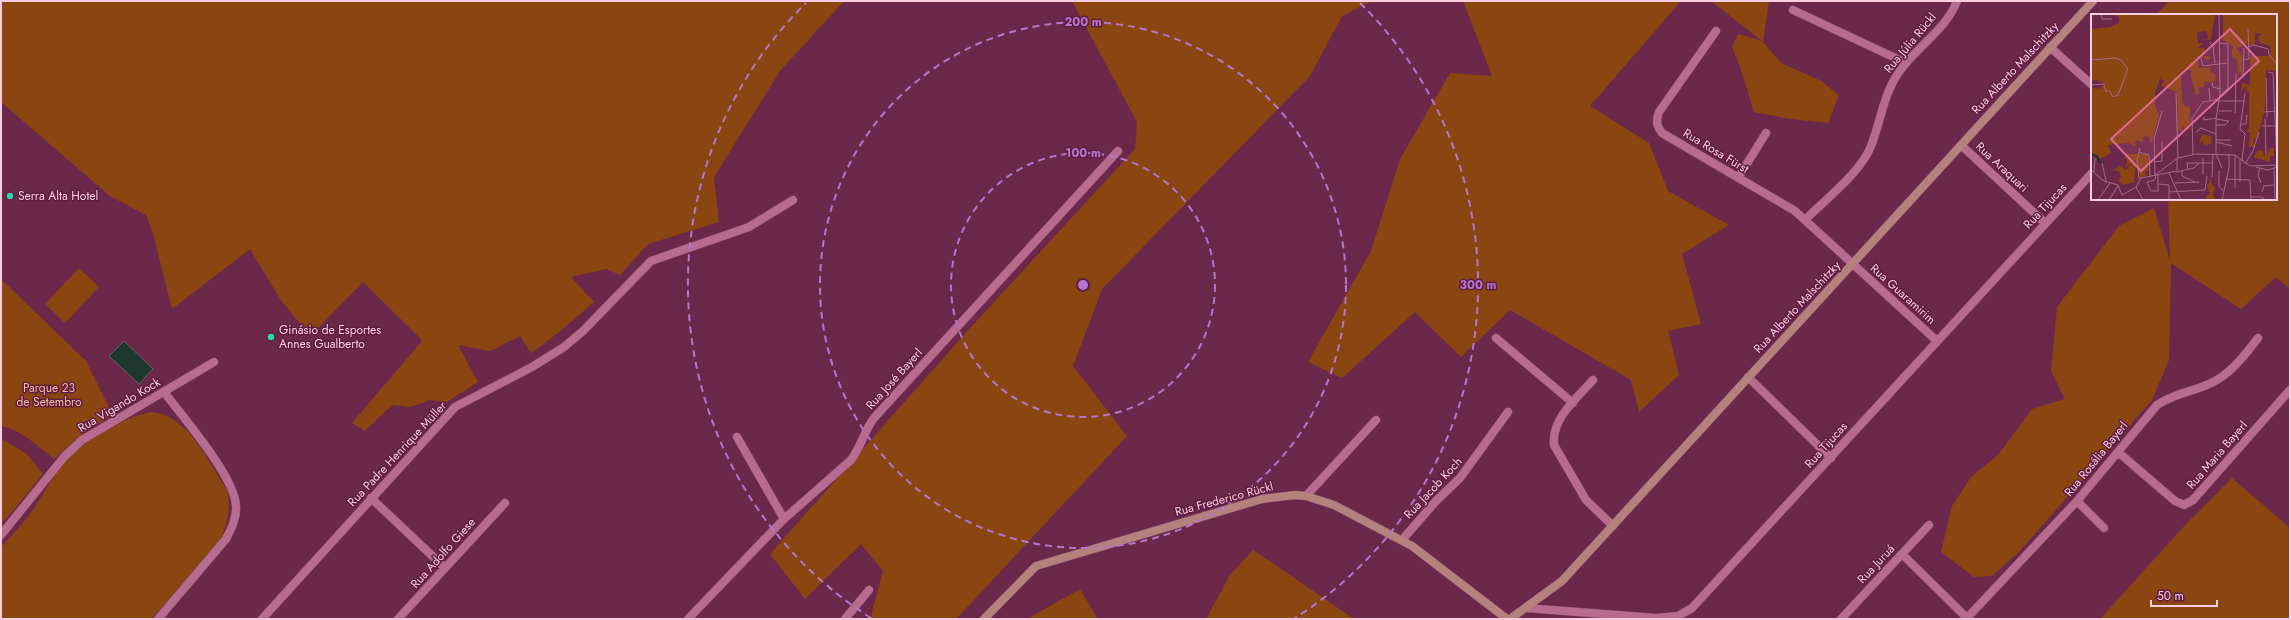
<svg xmlns="http://www.w3.org/2000/svg" width="2291" height="620" font-family="Jost,sans-serif">
<style>
.green{fill:#8b4511}
.water{fill:#1e372f;stroke:#606464}
.lines{fill:none;stroke-linecap:round;stroke-linejoin:round}
.street-casing{stroke:#854969;stroke-width:9}
.secondary-casing{stroke:#854969;stroke-width:9}
.street{stroke:#b76b8f;stroke-width:8}
.secondary{stroke:#b5817c;stroke-width:8}
.ring{fill:none;stroke:#b475ce;stroke-width:2;stroke-dasharray:7 5}
.poi-dot{fill:#2dd5ab;stroke:#601c41;stroke-width:1.5}
.labels{text-anchor:middle;stroke-width:3;stroke-linejoin:round;paint-order:stroke}
.street-label{font-size:12px;fill:#f9cee0;stroke:#601c41}
.poi-label{font-size:12px;fill:#f9cee0;stroke:#601c41;text-anchor:start}
.park-label{font-size:12px;fill:#f6bd9c;stroke:#601c41}
.inset-river{fill:none;stroke:#1e372f;stroke-width:2}
.inset-road{fill:none;stroke:#a46a87;stroke-width:1}
.view{fill:#db6a97;fill-opacity:0.15;stroke:#db6a97;stroke-width:2}
.inset-edge{fill:none;stroke:#f9cee0;stroke-width:2}
.centre{fill:#b475ce;stroke:#601c41;stroke-width:2}
.ring-label{font-size:12px;text-anchor:middle;font-weight:bold;fill:#b475ce;stroke:#601c41;stroke-width:3;stroke-linejoin:round;paint-order:stroke}
</style>
<rect width="100%" height="100%" fill="#6c284b"/>
<path class="green" d="M 1,1 L 844,1 L 780,71 L 714,177 L 719,222 L 648,244 L 620,275 L 606,269 L 571,277 L 594,302 L 558,333 L 531,353 L 520,336 L 490,351 L 458,345 L 478,382 L 447,402 L 430,400 L 411,407 L 392,405 L 365,431 L 352,423 L 422,341 L 418,336 L 363,282 L 310,336 L 280,299 L 250,249 L 172,309 L 153,233 L 146,215 L 110,196 L 1,102 Z
M 1072,1 L 1372,1 L 1342,16 L 1310,76 L 1102,289 L 1073,366 L 1127,436 L 956,619 L 870,619 L 883,571 L 861,544 L 805,599 L 770,554 L 971,327 L 1135,149 L 1137,122 Z
M 1463,1 L 1681,1 L 1590,106 L 1649,143 L 1668,191 L 1729,225 L 1682,254 L 1701,324 L 1668,331 L 1679,375 L 1639,412 L 1631,380 L 1510,310 L 1461,357 L 1415,312 L 1342,378 L 1308,362 L 1371,251 L 1400,159 L 1450,73 L 1492,76 Z
M 1711,1 L 1769,1 L 1763,42 L 1781,63 L 1821,81 L 1839,95 L 1828,123 L 1790,119 L 1754,112 L 1740,67 L 1732,47 L 1738,34 L 1762,41 Z
M 2169,1 L 2290,1 L 2290,289 L 2276,277 L 2241,309 L 2171,263 L 2169,360 L 2152,400 L 2019,552 L 1992,576 L 1974,577 L 1941,552 L 1952,506 L 1972,476 L 1998,455 L 2032,409 L 2065,399 L 2051,371 L 2057,307 L 2119,226 L 2154,208 L 2170,261 L 2168,199 L 2276,199 L 2276,15 L 2156,15 Z
M 79,268 L 99,287 L 65,323 L 45,304 Z
M 1,279 L 86,361 L 113,415 L 83,433 L 54,459 C 39,447 20,429 1,426 Z
M 152,412 C 189,416 208,462 227,490 C 231,511 227,528 217,546 L 151,619 L 1,619 L 1,547 C 10,537 21,526 29,515 C 45,494 56,468 75,449 C 90,435 132,415 152,412 Z
M 1,439 L 26,453 L 43,474 L 12,512 L 1,523 Z
M 2232,478 L 2290,528 L 2290,619 L 2100,619 L 2187,523 Z
M 1253,550 L 1354,619 L 1206,619 L 1230,575 Z
M 1080,589 L 1098,619 L 1027,619 Z"/>
<path class="water" d="M 124,341 L 153,369 L 139,384 L 109,356 Z"/>
<g class="lines">
<defs>
<path id="street" d="M 1793,10 L 1906,63
M 1716,31 L 1659,112 C 1656,121 1656,125 1662,133 L 1795,211 L 1937,341
M 2050,47 L 2092,85
M 1961,145 L 2045,223
M 1738,178 L 1766,133
M 1806,219 C 1826,199 1861,172 1871,146 C 1881,121 1883,95 1899,72 C 1916,47 1946,30 1957,1
M 1496,338 L 1573,403
M 1748,377 L 1831,458
M 1593,380 C 1577,398 1551,419 1554,445 L 1586,500 L 1613,526
M 737,437 L 784,519
M 2118,452 L 2175,501 L 2184,505 L 2193,500 L 2290,390
M 1306,496 L 1376,420
M 371,498 L 445,568
M 2077,501 L 2104,528
M 1,535 L 64,457 L 82,440 L 214,362
M 1402,540 L 1436,501 L 1460,478 L 1508,412
M 1902,554 L 1968,619
M 1526,608 L 1656,618 L 1678,616 L 1692,608 L 2092,173
M 1967,618 L 2077,501 L 2157,405 C 2173,394 2191,392 2209,384 C 2230,375 2244,356 2258,338
M 158,619 L 226,539 C 231,529 237,518 236,506 C 235,477 183,417 164,392
M 262,619 L 455,407 L 532,367 L 564,347 L 583,331 L 651,261 L 749,227 L 793,200
M 398,619 L 505,503
M 688,619 L 784,519 L 851,460 C 861,447 864,431 874,418 L 1118,151
M 845,619 L 869,590
M 1841,619 L 1929,525"/>
<path id="secondary" d="M 984,619 L 1036,566 L 1262,499 L 1295,495 L 1306,496 L 1334,505 L 1412,546 L 1507,619
M 1510,619 L 1562,581 L 2093,1"/>
</defs>
<use href="#street" class="street-casing"/>
<use href="#secondary" class="secondary-casing"/>
<use href="#street" class="street"/>
<use href="#secondary" class="secondary"/>
</g>
<g class="ring">
<circle cx="1083" cy="285" r="132"/>
<circle cx="1083" cy="285" r="263"/>
<path d="M871 618A395 395 0 0 1 806 3M1360 3A395 395 0 0 1 1295 618"/>
</g>
<g class="poi-dot">
<circle cx="10" cy="196" r="4"/>
<circle cx="271" cy="337" r="4"/>
</g>
<g class="labels">
<g class="street-label">
<text transform="translate(1910 43) rotate(-50)" y="4">Rua Júlia Rückl</text>
<text transform="translate(2015 68) rotate(-47)" y="4">Rua Alberto Malschitzky</text>
<text transform="translate(1716 151) rotate(31)" y="4">Rua Rosa Fürst</text>
<text transform="translate(2002 167) rotate(43)" y="4">Rua Araquari</text>
<text transform="translate(2045 206) rotate(-47)" y="4">Rua Tijucas</text>
<text transform="translate(1903 294) rotate(42)" y="4">Rua Guaramirim</text>
<text transform="translate(1797 307) rotate(-47)" y="4">Rua Alberto Malschitzky</text>
<text transform="translate(894 379) rotate(-48)" y="4">Rua José Bayerl</text>
<text transform="translate(119 405) rotate(-31)" y="4">Rua Vigando Kock</text>
<text transform="translate(1826 445) rotate(-48)" y="4">Rua Tijucas</text>
<text transform="translate(397 454) rotate(-47)" y="4">Rua Padre Henrique Müller</text>
<text transform="translate(2217 455) rotate(-49)" y="4">Rua Maria Bayerl</text>
<text transform="translate(2096 459) rotate(-51)" y="4">Rua Rosália Bayerl</text>
<text transform="translate(1433 488) rotate(-47)" y="4">Rua Jacob Koch</text>
<text transform="translate(1224 499) rotate(-15)" y="4">Rua Frederico Rückl</text>
<text transform="translate(443 553) rotate(-48)" y="4">Rua Adolfo Giese</text>
<text transform="translate(1876 564) rotate(-47)" y="4">Rua Juruá</text>
</g>
<g class="poi-label">
<text x="18" y="200">Serra Alta Hotel</text>
<text x="279" y="334">Ginásio de Esportes<tspan x="279" dy="14">Annes Gualberto</tspan></text>
</g>
<g class="park-label">
<text x="49" y="392">Parque 23<tspan x="49" dy="14">de Setembro</tspan></text>
</g>
</g>
<g transform="translate(2091 14)">
<rect width="186" height="186" fill="#6c284b"/>
<path d="M 22,0 L 124,0 L 120,26 L 111,26 L 117,25 L 116,18 L 112,17 L 106,19 L 107,29 L 112,29 L 107,34 L 113,34 L 113,42 L 121,43 L 116,46 L 112,43 L 107,43 L 108,54 L 120,53 L 119,57 L 124,60 L 125,67 L 113,68 L 113,73 L 108,73 L 108,80 L 105,81 L 99,59 L 101,57 L 93,55 L 90,61 L 91,87 L 93,92 L 99,93 L 99,115 L 96,116 L 91,112 L 91,117 L 87,117 L 86,78 L 70,72 L 73,67 L 70,65 L 71,60 L 64,78 L 64,91 L 68,102 L 60,130 L 58,123 L 53,122 L 52,128 L 45,126 L 44,133 L 38,129 L 17,131 L 20,139 L 9,145 L 7,141 L 0,139 L 0,73 L 9,75 L 13,70 L 10,67 L 0,66 L 0,31 L 7,31 L 0,31 L 0,15 L 19,13 L 28,9 L 28,3 ZM 132,0 L 186,0 L 186,6 L 183,7 L 186,8 L 186,69 L 184,57 L 175,56 L 174,94 L 166,125 L 162,124 L 163,133 L 158,133 L 159,119 L 156,117 L 158,115 L 158,78 L 154,77 L 156,76 L 154,73 L 150,77 L 151,69 L 159,71 L 159,42 L 179,42 L 179,32 L 169,29 L 167,23 L 171,20 L 164,19 L 164,31 L 151,30 L 151,33 L 145,34 L 151,42 L 151,59 L 147,60 L 146,46 L 141,42 L 141,35 L 143,33 L 132,26 ZM 111,120 L 121,123 L 120,130 L 113,131 L 112,127 L 108,129 ZM 179,134 L 183,134 L 183,142 L 179,142 L 179,148 L 163,143 L 166,137 L 172,136 L 172,140 L 176,141 ZM 34,140 L 56,140 L 58,157 L 54,157 L 55,162 L 48,164 L 45,146 L 34,153 L 36,148 ZM 45,148 L 43,168 L 32,171 L 27,167 L 30,163 L 28,157 L 22,156 L 30,152 L 35,156 L 40,149 ZM 119,161 L 121,171 L 125,175 L 123,176 L 122,181 L 125,186 L 116,186 L 115,182 L 119,180 L 116,170 L 119,169 Z" fill="#8b4511"/>
<path class="inset-river" d="M 0,140 L 6,142 L 10,150"/>
<path class="inset-road" d="M 10,0 L 11,5 L 21,5M 128,0 L 129,80 L 125,105 L 125,140 L 131,154M 118,28 L 122,32 L 124,49M 157,33 L 163,31 L 177,35 L 178,41 L 186,50M 110,44 L 112,52 L 137,49M 0,46 L 24,44 L 30,46 L 37,55 L 27,81 L 22,83 L 18,76 L 15,78 L 13,70 L 0,71M 151,46 L 158,45 L 157,15M 177,58 L 182,59 L 186,150M 152,62 L 153,34M 175,64 L 176,103M 121,68 L 122,73 L 129,75M 118,74 L 119,86M 85,79 L 87,144M 128,83 L 137,74 L 137,30 L 128,29M 128,87 L 154,87M 128,97 L 141,97M 172,98 L 186,97M 144,99 L 145,59M 113,103 L 113,106 L 125,104M 174,104 L 175,140M 150,110 L 155,110 L 156,101M 125,111 L 134,111 L 138,107 L 125,105M 171,112 L 185,112M 105,118 L 110,114 L 125,120M 125,126 L 140,126M 125,128 L 141,132M 48,138 L 58,141 L 59,162M 102,140 L 101,104 L 112,88 L 128,85M 144,141 L 144,174M 151,147 L 154,120 L 149,115 L 154,79M 64,148 L 71,147 L 71,127M 11,149 L 15,167M 154,150 L 162,137 L 168,118M 165,153 L 177,156 L 186,153M 169,154 L 167,161 L 170,169M 183,154 L 184,186M 0,156 L 13,167 L 27,171 L 31,181 L 45,173 L 50,164 L 86,157 L 86,145M 97,156 L 96,149 L 122,149M 91,157 L 91,162 L 104,168M 128,157 L 128,172 L 132,177M 3,158 L 4,144M 85,158 L 103,154 L 108,149M 78,159 L 90,186M 65,160 L 64,166 L 56,168 L 60,177 L 67,177 L 67,161M 112,160 L 112,144M 64,161 L 63,125 L 71,97M 64,161 L 87,144 L 105,140 L 144,141 L 159,152 L 186,151M 121,163 L 122,141M 48,165 L 46,146 L 49,134M 135,165 L 159,166 L 160,186M 149,168 L 149,145M 84,169 L 108,168M 67,170 L 78,171 L 78,186M 45,173 L 52,186M 78,178 L 114,176 L 116,162M 171,178 L 173,172 L 183,171M 160,183 L 172,183 L 172,186M 7,186 L 19,169M 18,186 L 27,172M 131,186 L 138,154 L 138,140"/>
<path class="view" d="M 139,15 L 168,47 L 50,157 L 20,125 Z"/>
<rect width="186" height="186" class="inset-edge"/>
</g>
<circle cx="1083" cy="285" r="6" class="centre"/>
<g class="ring-label">
<text x="1083" y="26">200 m</text>
<text x="1083" y="157">100 m</text>
<text x="1478" y="289">300 m</text>
</g>
<rect width="2291" height="620" fill="none" stroke="#f9cee0" stroke-width="4"/>
<path d="M2151 600v6h66v-6" fill="none" stroke="#f9cee0" stroke-width="2"/>
<text x="2157" y="600" font-size="12" fill="#f9cee0" stroke="#601c41" stroke-width="3" paint-order="stroke">50 m</text>
</svg>
